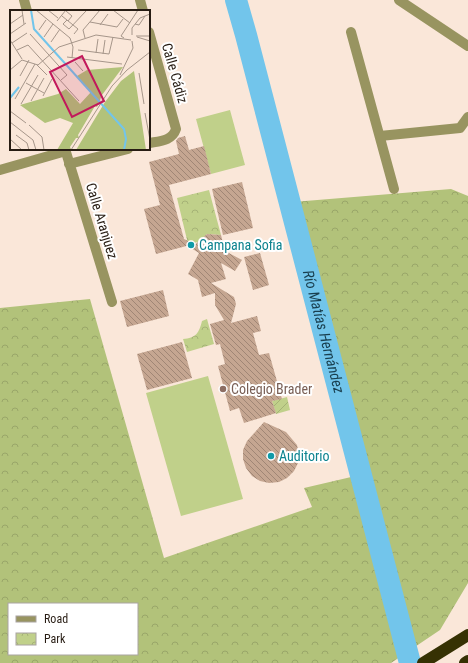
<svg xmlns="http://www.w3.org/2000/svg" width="468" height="663" font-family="'Roboto Condensed',sans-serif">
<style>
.forest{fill:url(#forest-crowns);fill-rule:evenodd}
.park{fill:url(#park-crowns)}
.garden{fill:url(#garden-furrows)}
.pitch{fill:#c0d08a}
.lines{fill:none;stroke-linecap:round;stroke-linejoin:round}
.river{stroke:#72c5eb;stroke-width:22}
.building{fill:url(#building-back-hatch)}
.minor{stroke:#989460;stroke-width:10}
.motorway{stroke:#363103;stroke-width:12}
.culture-dot{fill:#0f9aa8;stroke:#fff;stroke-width:1.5}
.education-dot{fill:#8d6e63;stroke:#fff;stroke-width:1.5}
.labels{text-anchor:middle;stroke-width:4;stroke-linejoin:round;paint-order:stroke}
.street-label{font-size:14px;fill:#271c13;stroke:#fff}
.culture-label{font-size:14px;fill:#0d838f;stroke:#fff;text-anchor:start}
.education-label{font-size:14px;fill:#785e54;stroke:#fff;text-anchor:start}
.water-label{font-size:15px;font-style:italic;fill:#193f4f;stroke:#fff}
.inset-river{fill:none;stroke:#72c5eb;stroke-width:2}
.inset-road{fill:none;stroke:#a6968a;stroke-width:1}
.view{fill:#c2185b;fill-opacity:0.15;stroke:#c2185b;stroke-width:2}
.inset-edge{fill:none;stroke:#271c13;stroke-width:2}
</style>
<defs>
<pattern id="forest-crowns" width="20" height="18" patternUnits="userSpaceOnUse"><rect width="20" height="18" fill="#b2c27a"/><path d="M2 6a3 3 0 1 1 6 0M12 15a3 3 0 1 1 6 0" fill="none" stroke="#99a669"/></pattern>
<pattern id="park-crowns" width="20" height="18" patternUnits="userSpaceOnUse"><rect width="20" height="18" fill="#c0d08a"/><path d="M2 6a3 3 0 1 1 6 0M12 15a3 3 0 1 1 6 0" fill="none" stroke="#a5b276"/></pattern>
<pattern id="garden-furrows" width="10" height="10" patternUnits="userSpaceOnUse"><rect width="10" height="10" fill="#c0d08a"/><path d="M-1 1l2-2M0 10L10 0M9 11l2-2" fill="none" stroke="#a5b276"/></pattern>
<pattern id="building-back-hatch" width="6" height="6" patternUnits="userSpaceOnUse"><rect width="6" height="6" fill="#c5a691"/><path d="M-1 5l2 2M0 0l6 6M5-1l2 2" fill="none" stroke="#a08675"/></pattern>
</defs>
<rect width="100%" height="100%" fill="#fae7d9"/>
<path class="forest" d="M 451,189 L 468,196 L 468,583 L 440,630 L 391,663 L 0,663 L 0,308 L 90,299 L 164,558 L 312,507 L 304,488 L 364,474 L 293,202 ZM 9,604 L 137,604 L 137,654 L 9,654 Z"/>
<path class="park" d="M 209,190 L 221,235 L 207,234 L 198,242 L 188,244 L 177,198 Z
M 207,319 L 214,344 L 187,352 L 183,339 C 196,338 199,333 202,321 Z"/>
<path class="garden" d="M 287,397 L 290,410 L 276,414 L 272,401 Z"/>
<path class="pitch" d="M 230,110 L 245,165 L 211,174 L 196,119 Z
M 208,376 L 243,499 L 181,516 L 146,393 Z"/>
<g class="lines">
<path class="river" id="s1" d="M 236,0 L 246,35 L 410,663"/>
</g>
<path class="building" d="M 185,136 L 189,150 L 204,146 L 211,174 L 169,185 L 184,239 L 194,244 L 156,254 L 144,209 L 160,205 L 149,162 L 179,154 L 176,141 L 178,138 Z
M 242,182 L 253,228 L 223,235 L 212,189 Z
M 207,234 L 221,235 L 225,251 L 242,260 L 235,271 L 221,263 L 226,279 L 211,283 L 234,297 L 236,304 L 231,323 L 257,316 L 261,331 L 253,333 L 259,355 L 269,353 L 282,399 L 272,401 L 276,413 L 244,423 L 239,408 L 230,411 L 218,366 L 225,364 L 220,344 L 216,345 L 210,324 L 224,320 L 215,305 L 215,293 L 202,297 L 198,280 L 188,274 L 199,253 L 191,248 Z
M 260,253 L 269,285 L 253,290 L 244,257 Z
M 163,290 L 169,316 L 127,327 L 120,301 Z
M 182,342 L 192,378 L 147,390 L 137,354 Z
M 264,422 L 286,432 L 297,445 L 299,454 L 298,463 L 294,471 L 287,478 L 279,482 L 269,483 L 260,481 L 252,476 L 246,468 L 243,459 L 243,450 L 247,441 Z"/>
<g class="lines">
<path class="minor" d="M 24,0 L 27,11
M 140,0 L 143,11
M 399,0 L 468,46
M 149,32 L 176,129 C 172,141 160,141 149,143
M 351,32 L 394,189
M 380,136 L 460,128 L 468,117
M 65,149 L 112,302
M 69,164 L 128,149
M 0,170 L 66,151"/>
<path class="motorway" d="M 423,663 L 468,635
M 465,663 L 468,661"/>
</g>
<g class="culture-dot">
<circle cx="191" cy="245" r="4"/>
<circle cx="271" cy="456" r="4"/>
</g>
<circle class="education-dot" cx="223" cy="389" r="4"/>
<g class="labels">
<g class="street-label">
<text transform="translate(175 73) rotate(74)" y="5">Calle Cádiz</text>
<text transform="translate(102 221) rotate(73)" y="5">Calle Aranjuez</text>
</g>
<g class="culture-label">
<text x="199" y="250">Campana Sofia</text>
<text x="279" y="461">Auditorio</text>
</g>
<g class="education-label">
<text x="231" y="394">Colegio Brader</text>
</g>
<g class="water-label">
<text dy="5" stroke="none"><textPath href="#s1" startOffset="343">Río Matías Hernández</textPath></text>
</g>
</g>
<g transform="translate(10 10)">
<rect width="140" height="140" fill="#fae7d9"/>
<path d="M 113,57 L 92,85 L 87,97 L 85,96 L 68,125 L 69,128 L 66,128 L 60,137 L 61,139 L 47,140 L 63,113 L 50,108 L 35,113 L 10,95 L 48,84 L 56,79 L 70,94 L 81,82 L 67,66 L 77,60 ZM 124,61 L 136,140 L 66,140 L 95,92 L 111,71 Z" fill="#b2c27a"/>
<path class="inset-river" d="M 21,0 L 24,19 L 114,119 L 116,129 L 114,140M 0,88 L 9,77"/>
<path class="inset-road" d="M 12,0 L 14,14M 26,0 L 60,28 L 63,37 L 62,48M 38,0 L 48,8M 103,0 L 120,13M 56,1 L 62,6 L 58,11M 52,6 L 68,19 L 64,24M 57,10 L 53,14 L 59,19 L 76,1M 47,11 L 56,0M 80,12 L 107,17 L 113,9M 0,14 L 13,5M 125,14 L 129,15 L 135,6M 90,15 L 98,4M 29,20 L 36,10M 0,24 L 16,13M 20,24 L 57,65 L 51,70M 122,25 L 122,18 L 130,8 L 140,4M 126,26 L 140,26M 34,27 L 43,14M 127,27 L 140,31M 75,28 L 73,20 L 90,0M 114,28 L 111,26 L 128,0M 0,30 L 12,49M 41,32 L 50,19M 2,33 L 17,23M 7,40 L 18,35 L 69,91M 68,40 L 99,44 L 103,27M 86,43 L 88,29M 93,44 L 95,30M 57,47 L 112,54M 65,52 L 73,61M 27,55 L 37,65M 0,60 L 12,50 L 28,55 L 49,37 L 86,25 L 121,30M 129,63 L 134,94M 110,65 L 123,38 L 122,31M 10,66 L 19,50M 16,73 L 34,83M 33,86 L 42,69M 5,89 L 25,54M 21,91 L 34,68M 11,94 L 28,65M 0,101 L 16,113M 135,103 L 140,130M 0,112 L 23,130 L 26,140M 19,115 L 32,127 L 34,140M 6,125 L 17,133 L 19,140M 0,129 L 12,140M 61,140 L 102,76 L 117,60 L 140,42"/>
<path class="view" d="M 72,46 L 94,91 L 62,107 L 40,62 Z"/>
<rect width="140" height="140" class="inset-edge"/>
</g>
<rect x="8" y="603" width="130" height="52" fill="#ffffff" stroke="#a9a4a1"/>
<rect x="16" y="616" width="20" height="6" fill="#989460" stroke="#a9a4a1"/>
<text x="44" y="623" font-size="12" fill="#271c13">Road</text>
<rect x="16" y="633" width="20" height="12" fill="url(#park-crowns)" stroke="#a9a4a1"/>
<text x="44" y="643" font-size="12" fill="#271c13">Park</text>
</svg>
